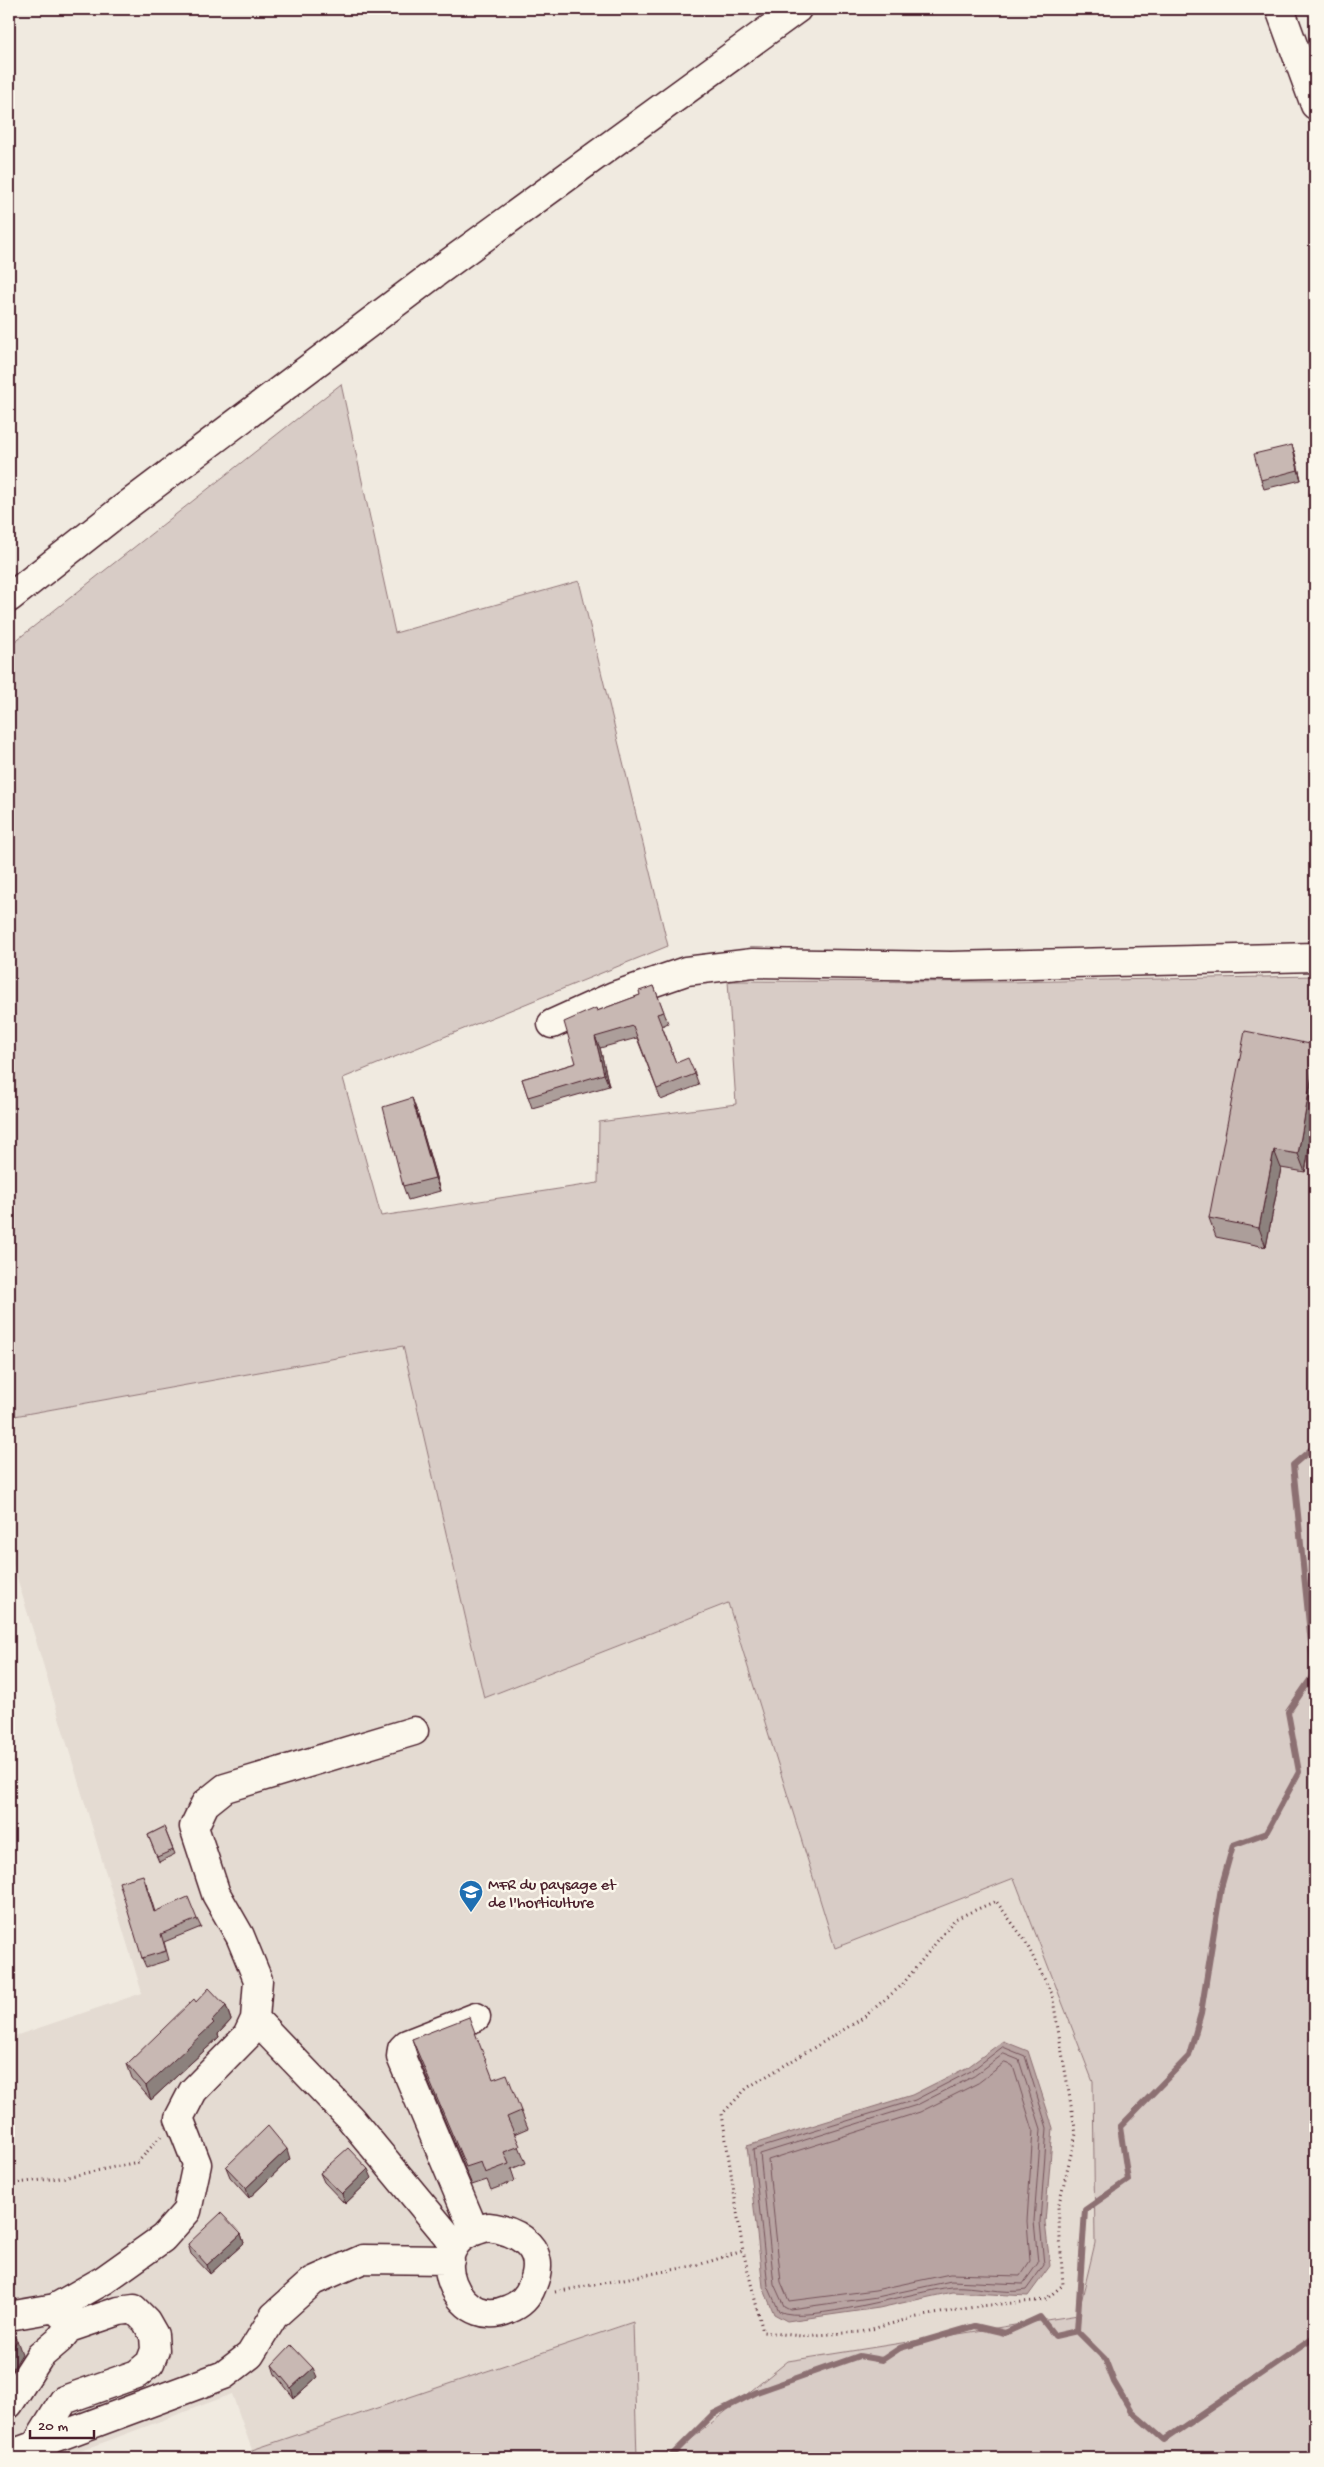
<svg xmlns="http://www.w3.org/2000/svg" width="1324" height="2467" font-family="'Gochi Hand',sans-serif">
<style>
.built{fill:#e4dbd2}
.green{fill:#d8ccc6;stroke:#917678}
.water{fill:#b8a4a2;stroke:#8c6f72}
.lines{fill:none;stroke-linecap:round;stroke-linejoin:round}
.shore{stroke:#76545b;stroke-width:1}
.stream{stroke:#8c6f72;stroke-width:6}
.minor-casing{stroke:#4a1f2b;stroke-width:31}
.major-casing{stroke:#4a1f2b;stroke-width:31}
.path{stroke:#4a1f2b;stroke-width:3;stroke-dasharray:1 4;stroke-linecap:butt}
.minor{stroke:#fbf7ec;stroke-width:28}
.major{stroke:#fbf7ec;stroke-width:28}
.wall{fill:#ac9e9a;stroke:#4a1f2b}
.shaded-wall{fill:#8c817d;stroke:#4a1f2b}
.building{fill:#c8b8b3;stroke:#4a1f2b}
.labels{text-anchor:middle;stroke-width:5;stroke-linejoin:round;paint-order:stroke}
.poi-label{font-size:16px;fill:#4a1f2b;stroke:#fbf7ec;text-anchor:start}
</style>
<rect width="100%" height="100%" fill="#f0eae0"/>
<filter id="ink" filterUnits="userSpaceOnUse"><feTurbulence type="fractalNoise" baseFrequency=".02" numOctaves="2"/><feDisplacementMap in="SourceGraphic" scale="10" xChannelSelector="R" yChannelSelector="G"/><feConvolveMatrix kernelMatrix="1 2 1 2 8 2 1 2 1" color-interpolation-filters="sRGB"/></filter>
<g filter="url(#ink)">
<path class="built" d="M 403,1346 L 484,1698 L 728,1603 L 835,1948 L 1014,1878 L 1093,2082 L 1095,2243 L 1078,2315 L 788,2361 L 668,2458 L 637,2458 L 633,2322 L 252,2450 L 232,2394 L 62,2458 L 9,2458 L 9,2038 L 142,1993 L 9,1551 L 9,1417 Z"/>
<path class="green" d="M 341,384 L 395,633 L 579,581 L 668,946 L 343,1078 L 381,1216 L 598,1183 L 599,1122 L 736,1104 L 728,981 L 1007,982 L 1315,976 L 1315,2458 L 668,2458 L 788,2361 L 1078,2315 L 1095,2243 L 1093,2082 L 1014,1878 L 835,1948 L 728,1603 L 484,1698 L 403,1346 L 9,1417 L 9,646 Z
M 633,2322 L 637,2458 L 253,2458 L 252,2450 Z"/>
<path class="water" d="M 1003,2041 L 1028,2051 L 1053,2128 L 1045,2222 L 1050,2266 L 1028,2296 L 952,2292 L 879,2308 L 787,2321 L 774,2314 L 763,2287 L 747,2146 L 912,2095 L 968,2067 Z"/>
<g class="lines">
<path class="shore" d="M 1003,2047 L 1025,2056 L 1047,2128 L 1040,2222 L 1044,2265 L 1026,2290 C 1003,2295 975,2285 951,2287 C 916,2291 805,2325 779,2311 L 768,2286 L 753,2150 L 915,2100 L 971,2071 Z
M 1004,2054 L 1019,2060 L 1041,2129 L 1034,2221 L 1038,2263 L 1023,2284 L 951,2281 L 877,2297 L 790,2309 L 784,2306 L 774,2284 L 760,2154 L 917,2105 L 974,2076 Z
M 1005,2063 L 1013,2066 L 1033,2130 L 1027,2221 L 1030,2261 L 1020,2276 L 950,2274 L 875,2290 L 789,2301 L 781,2282 L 768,2160 L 920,2112 L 978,2083 Z"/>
<path class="stream" d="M 1315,1446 L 1293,1465 L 1314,1674 L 1288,1712 L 1299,1772 L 1266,1833 L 1233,1845 L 1221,1888 L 1201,2013 L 1189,2056 L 1120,2127 L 1128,2180 L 1085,2210 L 1077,2331 L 1105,2359 L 1114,2382 L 1131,2411 L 1164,2440 L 1315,2337
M 669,2458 L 713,2414 L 757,2392 L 859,2356 L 882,2360 L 900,2348 L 975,2326 L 1005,2333 L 1040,2317 L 1055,2336 L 1077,2331"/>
<defs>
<path id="minor" d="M 1280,9 L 1315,105
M 552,1024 L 614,996 L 686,971 L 753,963 L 951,966 L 1315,957
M 255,2019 L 350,2118 L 455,2245
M 488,2227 C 520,2231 549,2250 532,2286 C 528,2297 520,2305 509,2309 C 500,2313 489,2315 479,2311 C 455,2303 440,2266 455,2245 C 462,2234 476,2230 488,2227 Z
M 474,2230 L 401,2057 L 402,2049 L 407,2044 L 476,2017
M 55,2308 L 104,2280 L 163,2238 L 187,2211 L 197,2164 L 179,2118 L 193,2091 L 247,2036 L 255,2019 L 258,1980 L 240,1936 L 216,1894 L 194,1827 L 205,1804 L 225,1788 L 414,1731
M 9,2316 L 55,2308 L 65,2318 L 69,2328 L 60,2339 L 40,2356 L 9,2404
M 36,2445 L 64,2400 L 137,2374 L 150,2363 L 155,2350 L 154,2335 L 146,2321 L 134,2309 L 119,2311 L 69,2328
M 9,2455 L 224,2375 L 250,2355 L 274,2316 L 313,2281 L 363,2259 L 450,2260"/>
<path id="major" d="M 9,598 L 121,510 L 438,271 L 797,9"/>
</defs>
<use href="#minor" class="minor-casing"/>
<use href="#major" class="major-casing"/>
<path class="path" d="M 9,2184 L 67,2177 L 138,2162 L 161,2136
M 555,2292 L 698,2265 L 743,2251 L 722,2114 L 747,2088 L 863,2018 L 902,1985 L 955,1919 L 996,1901 L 1024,1939 L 1052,1994 L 1076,2134 L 1058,2207 L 1063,2285 L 1045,2300 L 980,2306 L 912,2318 L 861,2332 L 801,2336 L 763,2332 L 743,2251"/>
<use href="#minor" class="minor"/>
<use href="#major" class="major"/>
</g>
<path class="wall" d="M 1292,445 L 1295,454 L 1301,480 L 1264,489 L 1261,480 Z
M 654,986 L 668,1023 L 662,1026 L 676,1063 L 695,1074 L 699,1085 L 661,1100 L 637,1038 L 600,1048 L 609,1086 L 532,1108 L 522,1079 L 576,1063 L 597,1011 L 640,995 Z
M 1315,1045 L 1315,1114 L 1305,1172 L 1281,1168 L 1266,1247 L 1216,1237 L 1209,1218 Z
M 412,1098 L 417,1112 L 440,1191 L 408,1200 L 403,1186 Z
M 164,1827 L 175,1854 L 159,1862 L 148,1835 Z
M 146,1883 L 155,1912 L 197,1919 L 201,1927 L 164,1942 L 169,1960 L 146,1967 L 142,1958 Z
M 196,2002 L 226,2006 L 231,2020 L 218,2034 L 219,2037 L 151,2100 L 132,2078 L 127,2064 Z
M 412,2039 L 493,2079 L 521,2111 L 528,2128 L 514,2134 L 526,2163 L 511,2169 L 515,2181 L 491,2190 L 487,2180 L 472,2185 L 418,2057 Z
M 290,2159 L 249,2198 L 230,2177 L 226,2167 Z
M 320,2173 L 372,2178 L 345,2204 L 324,2182 Z
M 241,2234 L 244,2243 L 210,2274 L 191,2254 L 188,2244 Z
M 272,2365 L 317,2377 L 294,2398 L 275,2374 Z"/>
<path class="shaded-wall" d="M 1292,445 L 1295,454 L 1301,480 L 1298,470 Z
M 595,1037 L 600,1048 L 609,1086 L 604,1074 Z
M 1315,1058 L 1315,1114 L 1305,1172 L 1298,1154 Z
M 412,1098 L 417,1112 L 440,1191 L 435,1178 Z
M 1274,1150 L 1281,1168 L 1266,1247 L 1259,1228 Z
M 226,2006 L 231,2020 L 218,2034 L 219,2037 L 151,2100 L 146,2086 Z
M 287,2149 L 290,2159 L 249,2198 L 246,2188 Z
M 368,2169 L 372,2178 L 345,2204 L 342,2194 Z
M 241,2234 L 244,2243 L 210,2274 L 207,2265 Z
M 17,2340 L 22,2354 L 9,2375 L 9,2354 Z
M 313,2368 L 317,2377 L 294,2398 L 291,2388 Z"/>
<path class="building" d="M 1292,445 L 1298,470 L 1261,480 L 1254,454 Z
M 654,986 L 664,1012 L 657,1014 L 676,1063 L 688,1058 L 695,1074 L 657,1089 L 633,1026 L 595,1037 L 604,1074 L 528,1097 L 522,1079 L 576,1063 L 564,1022 L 596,1008 L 597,1011 L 640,995 L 639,991 Z
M 1245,1031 L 1315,1045 L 1315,1058 L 1298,1154 L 1274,1150 L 1259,1228 L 1209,1218 Z
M 412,1098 L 435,1178 L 403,1186 L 383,1107 Z
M 164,1827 L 173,1850 L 157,1857 L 148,1835 Z
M 143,1875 L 154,1912 L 188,1897 L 197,1919 L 161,1934 L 166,1951 L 142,1958 L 119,1882 Z
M 209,1988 L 226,2006 L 212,2021 L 214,2023 L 146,2086 L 127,2064 L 194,1999 L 196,2002 Z
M 469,2017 L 493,2079 L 507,2074 L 521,2111 L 507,2117 L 520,2146 L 504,2152 L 509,2164 L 485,2173 L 481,2162 L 466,2167 L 412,2039 Z
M 268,2126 L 287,2149 L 246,2188 L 226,2167 Z
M 348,2148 L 368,2169 L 342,2194 L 320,2173 Z
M 221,2213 L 241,2234 L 207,2265 L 188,2244 Z
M 9,2330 L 17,2340 L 9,2354 Z
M 291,2345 L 313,2368 L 291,2388 L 272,2365 Z"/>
</g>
<defs>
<symbol id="school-pin" viewBox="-11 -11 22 30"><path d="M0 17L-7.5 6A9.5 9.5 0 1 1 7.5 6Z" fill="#1f6fb2" stroke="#fbf7ec"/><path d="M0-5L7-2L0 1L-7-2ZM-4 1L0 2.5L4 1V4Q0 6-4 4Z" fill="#fff"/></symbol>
</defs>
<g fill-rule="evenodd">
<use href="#school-pin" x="457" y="1878" width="28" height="38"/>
</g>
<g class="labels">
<g class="poi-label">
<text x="488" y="1889">MFR du paysage et<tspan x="488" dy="18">de l'horticulture</tspan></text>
</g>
</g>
<rect width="1324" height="2467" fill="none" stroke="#fbf7ec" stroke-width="30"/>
<rect x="15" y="15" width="1294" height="2437" fill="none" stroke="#4a1f2b" stroke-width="2" filter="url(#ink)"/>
<path d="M30 2430v8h64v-8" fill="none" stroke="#4a1f2b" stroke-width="2.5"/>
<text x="38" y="2430" font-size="15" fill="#4a1f2b" stroke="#fbf7ec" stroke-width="4" paint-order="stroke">20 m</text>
</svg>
